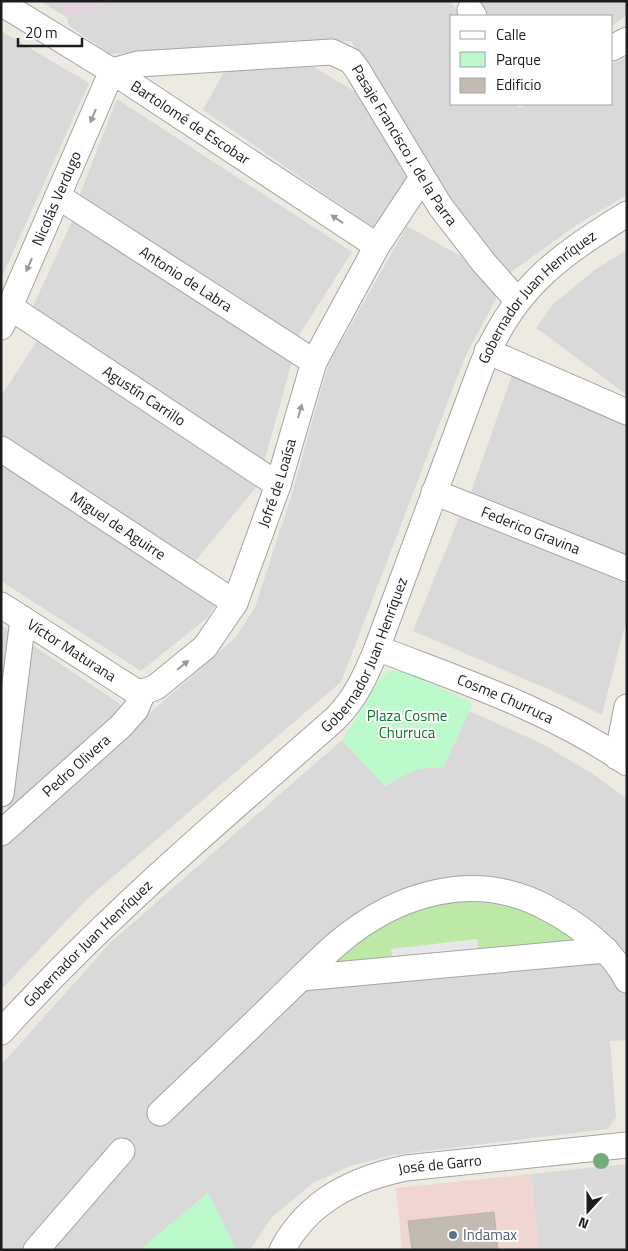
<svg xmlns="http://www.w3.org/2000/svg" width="628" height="1251" font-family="'Titillium Web',sans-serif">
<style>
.residential{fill:#dad9d9}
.commercial{fill:#efd6d0}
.industrial{fill:#e7d3e0}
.grass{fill:#bce9a6}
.park{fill:#bcf9cb}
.parking{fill:#e8e8e8}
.building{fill:#c2bbb1;stroke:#bfb4a4}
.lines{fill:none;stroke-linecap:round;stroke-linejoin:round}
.minor-casing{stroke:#a3a3a3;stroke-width:27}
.minor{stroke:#fff;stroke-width:25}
.tree{fill:#71ac7a}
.oneway{fill:#999}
.service-dot{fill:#5c6f8a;stroke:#fff;stroke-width:2}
.labels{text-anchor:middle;stroke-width:4;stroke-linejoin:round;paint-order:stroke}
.street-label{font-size:15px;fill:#1c1c1c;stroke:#fff}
.park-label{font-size:15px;fill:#0b7926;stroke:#fff}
.service-label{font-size:15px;fill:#4e5e75;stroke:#fff;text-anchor:start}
</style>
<rect width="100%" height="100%" fill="#edebe1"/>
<path class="residential" d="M 40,1 L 69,1 L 61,14 Z
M 131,1 L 455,1 L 452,3 L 461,16 L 452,16 L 452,104 L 516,104 L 519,108 L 527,104 L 612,104 L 612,64 L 627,57 L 627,195 L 578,224 L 507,275 L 453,215 L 351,41 L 110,54 L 68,25 L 67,18 L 110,2 Z
M 477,1 L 627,1 L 627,15 L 612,26 L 612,16 L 486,16 Z
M 1,31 L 89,83 L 1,279 Z
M 314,67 L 361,95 L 411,179 L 377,230 L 203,110 L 226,68 Z
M 117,99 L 352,252 L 298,337 L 79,196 Z
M 75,215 L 292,362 L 264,462 L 32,308 Z
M 407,226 L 466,259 L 497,297 L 465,357 L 341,682 L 87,899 L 1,990 L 1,847 L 39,811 L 236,637 L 255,607 L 291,497 L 328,365 Z
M 627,250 L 627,395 L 536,328 L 553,304 L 596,269 Z
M 39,338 L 259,484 L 195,561 L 1,436 L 1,396 Z
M 513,372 L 627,422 L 627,559 L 470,495 Z
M 1,461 L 217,602 L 207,618 L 141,671 L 1,581 Z
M 460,515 L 627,584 L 627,617 L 602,715 L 557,693 L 413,631 Z
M 1,625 L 10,631 L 1,705 Z
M 28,642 L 126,708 L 7,813 Z
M 469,711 L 541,743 L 596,776 L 627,799 L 627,1040 L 610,1041 L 616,1117 L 608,1129 L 393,1155 L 350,1166 L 313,1183 L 272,1217 L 250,1250 L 236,1250 L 208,1193 L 140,1250 L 1,1250 L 1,1065 L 111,942 L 342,740 L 385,786 L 410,771 L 429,767 L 443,768 Z
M 627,1164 L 627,1249 L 539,1250 L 531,1174 Z"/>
<path class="commercial" d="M 531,1174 L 539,1250 L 402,1250 L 396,1188 Z"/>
<path class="industrial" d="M 69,1 L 131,1 L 110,2 L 67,18 L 61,14 Z"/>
<path class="grass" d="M 454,902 C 510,902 533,910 579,940 L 479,955 L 477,939 L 391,949 L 393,964 L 336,963 C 340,957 347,952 353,947 C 385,921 414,908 454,902 Z"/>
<path class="park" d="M 390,670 L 403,671 L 473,703 L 443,768 C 420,765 404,775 385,786 L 342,740 C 350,727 359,715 366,702 C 375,689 377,679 390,670 Z
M 208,1193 L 236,1250 L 140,1250 Z"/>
<path class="parking" d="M 477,939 L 479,955 L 393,964 L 391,949 Z"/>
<path class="building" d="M 494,1212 L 498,1250 L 412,1250 L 408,1221 Z"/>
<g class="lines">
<defs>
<g id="minor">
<path id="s1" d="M 1,3 L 112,71 L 377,246"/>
<path d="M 470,10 L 474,16"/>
<path d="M 612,48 L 627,40"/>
<path id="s2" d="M 112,71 L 138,64 L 332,52 L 351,61 L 357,69 L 440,206 L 484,263 L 517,300"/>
<path id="s3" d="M 59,197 L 314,362"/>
<path id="s4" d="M 10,307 L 278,485"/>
<path id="s5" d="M 1,327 L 112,71"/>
<path d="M 487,351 L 627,412"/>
<path id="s6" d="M 1,449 L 235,603"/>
<path id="s7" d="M 434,492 L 627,569"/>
<path id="s8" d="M 1,605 L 135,691 L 143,692 L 156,687 L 205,647 L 235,603 L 278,485 L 314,362 L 377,246 L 422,178"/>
<path id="s9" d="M 377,648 C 462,681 551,710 627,763"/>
<path d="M 617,757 L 627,707"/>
<path d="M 1,794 L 23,619"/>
<path id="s10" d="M 1,833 L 121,726 L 136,709 L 143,692"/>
<path d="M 302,978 L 606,950"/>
<path id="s11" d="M 1,1032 C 104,918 220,820 335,719 C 356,698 366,675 377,648 L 479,373 C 510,291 555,258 627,214"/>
<path d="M 160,1113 C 199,1076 237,1040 275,1003 C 296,983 316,962 338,943 C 397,893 475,869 547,908 C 579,925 610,947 627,980"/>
<path d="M 36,1250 L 122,1151"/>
<path id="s12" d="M 282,1250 C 308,1201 353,1179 406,1168 L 627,1145"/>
</g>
</defs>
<use href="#minor" class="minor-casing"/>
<use href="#minor" class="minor"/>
</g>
<circle class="tree" cx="601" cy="1161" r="8"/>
<defs><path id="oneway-solid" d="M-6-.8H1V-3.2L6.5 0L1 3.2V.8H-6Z" transform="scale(1.25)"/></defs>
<g class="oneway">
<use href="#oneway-solid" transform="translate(93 116) rotate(113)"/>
<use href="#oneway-solid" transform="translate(337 219) rotate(-146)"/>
<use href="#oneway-solid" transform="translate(29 265) rotate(114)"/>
<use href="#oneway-solid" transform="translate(300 411) rotate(-74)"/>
<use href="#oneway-solid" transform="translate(183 665) rotate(-39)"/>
</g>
<circle class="service-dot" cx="453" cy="1235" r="5"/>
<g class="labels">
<g class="street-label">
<text dy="5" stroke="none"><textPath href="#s1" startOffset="224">Bartolomé de Escobar</textPath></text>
<text dy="5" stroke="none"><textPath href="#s2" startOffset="342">Pasaje Francisco J. de la Parra</textPath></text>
<text dy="5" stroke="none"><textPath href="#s5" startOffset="140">Nicolás Verdugo</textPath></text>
<text dy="5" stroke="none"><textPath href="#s3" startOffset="151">Antonio de Labra</textPath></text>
<text dy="5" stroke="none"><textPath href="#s11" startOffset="932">Gobernador Juan Henríquez</textPath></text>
<text dy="5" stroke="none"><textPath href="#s4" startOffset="161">Agustín Carrillo</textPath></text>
<text dy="5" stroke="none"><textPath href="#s8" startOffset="425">Jofré de Loaísa</textPath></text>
<text dy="5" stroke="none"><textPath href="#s6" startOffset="140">Miguel de Aguirre</textPath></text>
<text dy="5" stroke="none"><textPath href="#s7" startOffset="104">Federico Gravina</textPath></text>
<text dy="5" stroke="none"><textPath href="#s8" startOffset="84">Víctor Maturana</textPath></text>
<text dy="5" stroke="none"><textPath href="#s11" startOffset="529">Gobernador Juan Henríquez</textPath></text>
<text dy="5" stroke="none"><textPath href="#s9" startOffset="138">Cosme Churruca</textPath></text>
<text dy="5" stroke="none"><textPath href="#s10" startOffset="101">Pedro Olivera</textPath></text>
<text dy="5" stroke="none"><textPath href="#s11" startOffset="124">Gobernador Juan Henríquez</textPath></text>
<text dy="5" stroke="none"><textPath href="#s12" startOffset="188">José de Garro</textPath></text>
</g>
<g class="park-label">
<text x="407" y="721">Plaza Cosme<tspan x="407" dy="17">Churruca</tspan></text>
</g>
<g class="service-label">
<text x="463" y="1240">Indamax</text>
</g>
</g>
<rect width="628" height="1251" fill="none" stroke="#1c1c1c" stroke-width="5"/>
<rect x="450" y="15" width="162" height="90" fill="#ffffff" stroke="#a4a4a4"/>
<rect x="460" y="31" width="25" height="8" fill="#ffffff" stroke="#a4a4a4"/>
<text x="496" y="40" font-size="15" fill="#1c1c1c">Calle</text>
<rect x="460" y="52" width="25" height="15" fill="#bcf9cb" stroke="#a4a4a4"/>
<text x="496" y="65" font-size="15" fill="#1c1c1c">Parque</text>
<rect x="460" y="78" width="25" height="15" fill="#c2bbb1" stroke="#a4a4a4"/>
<text x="496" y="90" font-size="15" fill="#1c1c1c">Edificio</text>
<g transform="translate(588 1211) rotate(201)" stroke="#ffffff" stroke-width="4" paint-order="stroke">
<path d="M0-4L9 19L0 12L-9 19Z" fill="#1c1c1c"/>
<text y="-8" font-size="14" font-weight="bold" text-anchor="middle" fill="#1c1c1c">N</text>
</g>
<path d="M18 38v8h64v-8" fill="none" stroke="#1c1c1c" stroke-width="2.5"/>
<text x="25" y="38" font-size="15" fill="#1c1c1c" stroke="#ffffff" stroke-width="4" paint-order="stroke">20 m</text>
</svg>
